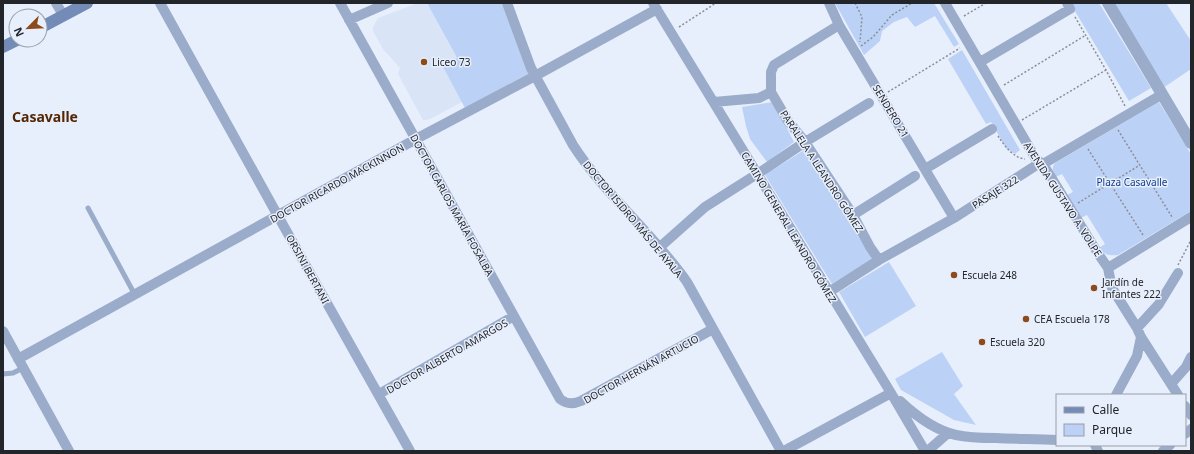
<svg xmlns="http://www.w3.org/2000/svg" width="1194" height="454" font-family="'Noto Sans',sans-serif">
<style>
.built{fill:#d9e4f7}
.green{fill:#bcd1f6}
.lines{fill:none;stroke-linecap:round;stroke-linejoin:round}
.path{stroke:#8a8f97;stroke-width:1.5;stroke-dasharray:2 2;stroke-linecap:butt}
.service{stroke:#9aacca;stroke-width:5}
.minor{stroke:#9aacca;stroke-width:10}
.tertiary{stroke:#9aacca;stroke-width:12}
.secondary{stroke:#728bb7;stroke-width:12}
.poi-dot{fill:#8d4a1c;stroke:#e8effc;stroke-width:1.5}
.labels{text-anchor:middle;stroke-width:3;stroke-linejoin:round;paint-order:stroke}
.poi-label{font-size:10px;fill:#222529;stroke:#e8effc;text-anchor:start}
.street-label{font-size:10px;fill:#222529;stroke:#e8effc}
.park-label{font-size:10px;fill:#143d8a;stroke:#e8effc}
.district-label{font-size:14px;font-weight:bold;fill:#532604;stroke:#e8effc}
</style>
<rect width="100%" height="100%" fill="#e8effc"/>
<path class="built" d="M 418,3 L 427,3 L 457,59 L 443,67 L 462,102 L 430,119 L 426,120 L 423,120 L 398,74 L 400,68 L 383,49 L 373,31 L 373,27 L 378,18 Z"/>
<path class="green" d="M 427,3 L 504,3 L 529,71 L 528,74 L 465,108 L 443,67 L 457,58 Z
M 835,3 L 934,3 L 959,44 L 954,47 L 935,16 L 915,27 L 907,17 L 894,22 L 882,31 L 880,41 L 864,55 Z
M 1070,3 L 1099,3 L 1151,88 L 1129,101 Z
M 1113,3 L 1166,3 L 1191,41 L 1191,69 L 1163,88 Z
M 962,50 L 1020,150 L 1015,154 L 1006,148 L 991,122 L 986,124 L 948,59 Z
M 773,102 L 794,142 L 767,162 L 750,139 L 746,126 L 742,107 Z
M 1159,102 L 1191,154 L 1191,211 L 1118,255 C 1109,256 1105,255 1099,248 L 1105,244 L 1087,215 L 1081,218 L 1067,195 L 1073,192 L 1062,174 L 1056,177 C 1053,172 1051,168 1055,163 Z
M 804,150 L 873,259 L 832,284 L 765,175 Z
M 889,262 L 916,306 L 865,337 L 839,292 Z
M 942,352 L 963,386 L 954,394 L 976,425 L 954,420 L 901,390 L 895,379 Z"/>
<g class="lines">
<path class="path" d="M 855,3 L 862,17 L 860,42
M 964,16 L 986,3
M 1075,17 L 1106,70 L 1125,106
M 679,27 L 716,3
M 861,46 L 873,37 L 892,15 L 912,3
M 1004,85 L 1086,35
M 888,92 L 960,48
M 1022,120 L 1106,70
M 1118,130 L 1172,217
M 998,136 C 1004,145 1013,158 1025,159
M 1088,149 L 1143,235
M 1078,203 L 1140,165
M 1178,265 L 1191,240"/>
<path class="service" d="M 88,208 L 135,295
M 3,374 L 13,373 L 23,368"/>
<path class="minor" d="M 56,3 L 63,15
M 160,3 L 278,216 L 410,451
M 340,3 L 560,399 C 566,404 574,404 581,401 L 713,329
M 507,3 L 531,68 L 573,145 C 605,195 653,233 687,282 L 781,451
M 653,3 L 891,393 L 925,451
M 829,3 L 839,25 L 954,218
M 945,3 L 1036,159 L 1043,164 L 1099,255 L 1108,268 L 1112,288 L 1137,328 L 1141,337 L 1178,395
M 349,20 L 388,3
M 839,25 L 774,65 L 771,72 L 771,92 L 788,121 L 805,142 L 853,215 L 870,247 L 879,260
M 980,62 L 1070,9 L 1067,3
M 714,102 L 759,98 L 771,92
M 925,169 L 992,129
M 853,215 L 915,176
M 660,247 L 705,207 L 765,169 L 805,142 L 869,103
M 1108,268 L 1191,217
M 829,292 L 879,260 L 954,218 L 1035,166 L 1043,164 L 1161,95
M 1137,328 L 1159,304 L 1178,273
M 3,331 L 69,451
M 18,359 L 416,139 L 535,76 L 657,9
M 1171,384 L 1186,367 L 1191,357
M 379,394 L 514,316
M 1116,395 L 1137,356 L 1141,337
M 900,401 C 916,416 934,430 956,435 C 969,438 983,438 996,438 C 1016,439 1037,439 1057,440
M 1185,406 L 1191,415
M 1185,434 L 1191,429
M 1095,445 L 1098,451
M 784,451 L 891,393
M 930,451 L 931,448 L 948,433
M 1163,451 L 1170,445"/>
<path class="tertiary" d="M 1108,3 L 1191,143"/>
<path class="secondary" d="M 40,28 L 87,3
M 3,47 L 17,40"/>
</g>
<g class="poi-dot">
<circle cx="424" cy="62" r="4"/>
<circle cx="954" cy="275" r="4"/>
<circle cx="1094" cy="288" r="4"/>
<circle cx="1026" cy="319" r="4"/>
<circle cx="982" cy="342" r="4"/>
</g>
<g class="labels">
<g class="poi-label">
<text x="432" y="66">Liceo 73</text>
<text x="962" y="279">Escuela 248</text>
<text x="1102" y="286">Jardín de<tspan x="1102" dy="12">Infantes 222</tspan></text>
<text x="1034" y="323">CEA Escuela 178</text>
<text x="990" y="346">Escuela 320</text>
</g>
<g class="street-label">
<text transform="translate(891 111) rotate(59)" y="4">SENDERO 21</text>
<text transform="translate(822 171) rotate(57)" y="4">PARALELA A LEANDRO GÓMEZ</text>
<text transform="translate(337 183) rotate(-29)" y="4">DOCTOR RICARDO MACKINNON</text>
<text transform="translate(995 192) rotate(-32)" y="4">PASAJE 322</text>
<text transform="translate(1063 199) rotate(57)" y="4">AVENIDA GUSTAVO A. VOLPE</text>
<text transform="translate(452 205) rotate(61)" y="4">DOCTOR CARLOS MARÍA FOSALBA</text>
<text transform="translate(633 219) rotate(50)" y="4">DOCTOR ISIDRO MÁS DE AYALA</text>
<text transform="translate(789 227) rotate(59)" y="4">CAMINO GENERAL LEANDRO GÓMEZ</text>
<text transform="translate(308 269) rotate(61)" y="4">ORSINI BERTANI</text>
<text transform="translate(447 356) rotate(-30)" y="4">DOCTOR ALBERTO AMARGOS</text>
<text transform="translate(641 369) rotate(-29)" y="4">DOCTOR HERNÁN ARTUCIO</text>
</g>
<g class="park-label">
<text x="1132" y="186">Plaza Casavalle</text>
</g>
<g class="district-label">
<text x="45" y="122">Casavalle</text>
</g>
</g>
<rect width="1194" height="454" fill="none" stroke="#222529" stroke-width="8"/>
<rect x="1056" y="394" width="130" height="52" fill="#e8effc" stroke="#999ea8"/>
<rect x="1064" y="407" width="20" height="6" fill="#728bb7" stroke="#999ea8"/>
<text x="1092" y="414" font-size="12" fill="#222529">Calle</text>
<rect x="1064" y="424" width="20" height="12" fill="#bcd1f6" stroke="#999ea8"/>
<text x="1092" y="434" font-size="12" fill="#222529">Parque</text>
<g transform="translate(28 28) rotate(246)"><circle r="19" fill="#e8effc" stroke="#999ea8"/>
<path d="M0-3L7 15L0 10L-7 15Z" fill="#8d4a1c"/>
<text y="-6" font-size="11" font-weight="bold" text-anchor="middle" fill="#222529">N</text>
</g>
</svg>
